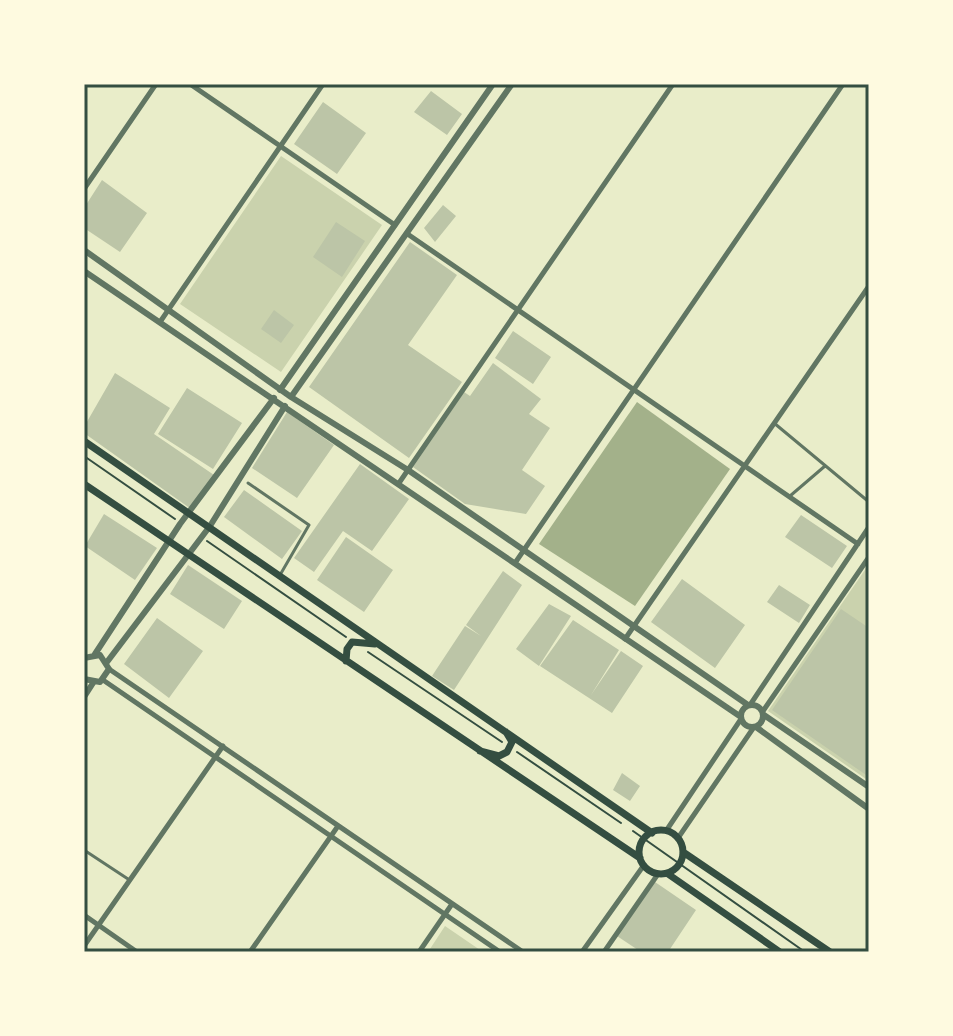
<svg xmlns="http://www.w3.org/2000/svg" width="953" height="1036" font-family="Barlow,sans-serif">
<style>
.green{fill:#cad2ad}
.water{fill:#a3b18a}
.building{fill:#bcc5a7}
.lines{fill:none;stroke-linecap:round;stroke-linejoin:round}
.path{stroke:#344e41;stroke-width:2}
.service{stroke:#617663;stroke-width:3}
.minor{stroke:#617663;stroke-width:5}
.tertiary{stroke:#617663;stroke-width:6}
.secondary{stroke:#344e41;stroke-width:7}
.neatline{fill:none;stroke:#344e41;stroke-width:3}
</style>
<rect width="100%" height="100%" fill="#e9edc9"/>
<path class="green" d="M 281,156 L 382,225 L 281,372 L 180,304 Z
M 869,564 L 869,781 L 768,711 Z
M 445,926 L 483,952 L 428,952 Z"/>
<path class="water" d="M 637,402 L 730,469 L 635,606 L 539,544 Z"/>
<path class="building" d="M 431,91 L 462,114 L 447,135 L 414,112 Z
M 323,102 L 366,133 L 337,174 L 294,144 Z
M 102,180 L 147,213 L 120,252 L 84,228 L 84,208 Z
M 443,205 L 456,216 L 435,242 L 424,228 Z
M 336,222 L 365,241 L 342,277 L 313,257 Z
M 410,242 L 457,275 L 408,345 L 462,382 L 409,458 L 309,387 Z
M 274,310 L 294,325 L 281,343 L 261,329 Z
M 513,331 L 551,357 L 533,384 L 495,358 Z
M 493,363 L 541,399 L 529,414 L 550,428 L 522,470 L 545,486 L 526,514 L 465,504 L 413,467 L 464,392 L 470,396 Z
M 115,373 L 170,408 L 154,434 L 214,475 L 191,509 L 84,433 L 84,427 Z
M 187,388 L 242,423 L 213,469 L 158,434 Z
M 287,412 L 334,445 L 297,498 L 252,468 Z
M 360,464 L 409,499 L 372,551 L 343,531 L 314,572 L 294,558 Z
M 244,490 L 302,531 L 282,559 L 224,517 Z
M 104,514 L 157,548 L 135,580 L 85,546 Z
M 801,515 L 847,546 L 832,568 L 785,537 Z
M 346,537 L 393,570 L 364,612 L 317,580 Z
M 188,565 L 242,601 L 224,629 L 170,594 Z
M 503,571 L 522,585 L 454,690 L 432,676 L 465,626 L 481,636 L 466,625 Z
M 682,579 L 745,625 L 715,668 L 651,622 Z
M 779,585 L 810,605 L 799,623 L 767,602 Z
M 549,604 L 571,616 L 539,666 L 516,649 Z
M 841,609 L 869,628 L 869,777 L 772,710 Z
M 157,618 L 203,651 L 169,698 L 124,664 Z
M 573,620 L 619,650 L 591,695 L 621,651 L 643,666 L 612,713 L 540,666 Z
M 622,773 L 640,786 L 630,801 L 613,790 Z
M 655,882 L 696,910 L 668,952 L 641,952 L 617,936 Z"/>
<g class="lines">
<path class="path" d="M 84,456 L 175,519
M 207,541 L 346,637
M 368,652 L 502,742
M 517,752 L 621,823
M 633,831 L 805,952"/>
<path class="service" d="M 774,423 L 869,502
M 248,483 L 309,525 L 280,575
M 790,496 L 825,466
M 84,850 L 128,879"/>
<path class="minor" d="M 190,84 L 395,225
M 84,189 L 156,84
M 409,235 L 858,544
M 160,322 L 323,84
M 399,483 L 673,84
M 515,563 L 843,84
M 625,639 L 869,286
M 109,669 L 523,952
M 103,680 L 500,952
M 750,705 L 869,527
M 763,711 L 869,557
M 666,831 L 741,719
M 678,838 L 754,727
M 84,915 L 137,952
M 84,946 L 223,746
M 250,952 L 338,826
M 419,952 L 452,904
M 582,952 L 644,865
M 604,952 L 658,874"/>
<path class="tertiary" d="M 84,250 L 291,397 L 408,470 L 748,705
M 84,271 L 741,717
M 280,390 L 493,84
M 291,397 L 512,84
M 95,654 L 180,524 L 274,398
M 84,658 L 100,655 L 109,669 L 100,682 L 84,679
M 107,662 L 210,526 L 285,406
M 84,697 L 93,683
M741 716a11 11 0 1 1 22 0a11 11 0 1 1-22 0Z
M 764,715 L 869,787
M 756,727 L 869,809"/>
<path class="secondary" d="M 84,441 L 652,833
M 84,484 L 640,858
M 346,661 L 347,649 L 352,642 L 375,644
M 480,751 L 499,756 L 507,752 L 512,742 L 506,732
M639 852a22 22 0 1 1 44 0a22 22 0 1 1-44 0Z
M 683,852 L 830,952
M 668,874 L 780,952"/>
</g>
<rect width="953" height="1036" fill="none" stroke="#fefae0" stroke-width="172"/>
<rect x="86" y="86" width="781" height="864" class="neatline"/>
</svg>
